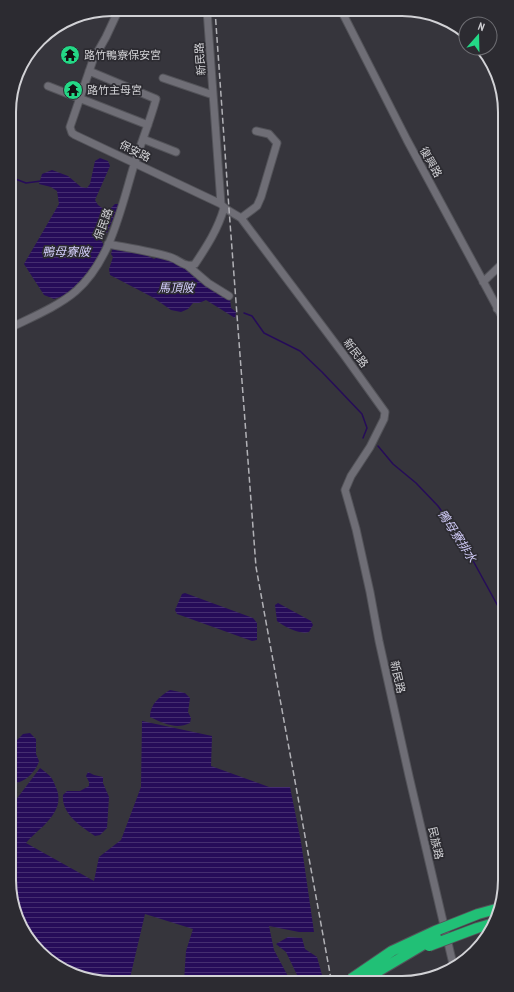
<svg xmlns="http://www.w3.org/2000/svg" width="514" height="992" font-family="'PT Sans Narrow','Noto Sans TC',sans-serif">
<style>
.water{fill:url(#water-rules)}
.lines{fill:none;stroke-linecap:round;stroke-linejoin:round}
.stream{stroke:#260c59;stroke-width:1.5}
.minor-casing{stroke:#535359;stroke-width:9}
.minor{stroke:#6f6e76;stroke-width:7}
.rail{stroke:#b1b1b6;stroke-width:1.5;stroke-dasharray:6 3;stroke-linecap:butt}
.highway-bridge-casing{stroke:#535359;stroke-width:12;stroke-linecap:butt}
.highway-bridge{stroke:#21c076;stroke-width:10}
.labels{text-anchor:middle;stroke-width:3.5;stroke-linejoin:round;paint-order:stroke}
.poi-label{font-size:11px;fill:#d2d2d6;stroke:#2c2b31;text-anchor:start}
.street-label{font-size:11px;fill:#d2d2d6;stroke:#2c2b31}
.water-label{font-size:12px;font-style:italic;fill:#d4cffc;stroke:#2c2b31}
.rim{fill:none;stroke:#d2d2d6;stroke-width:2}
</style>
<defs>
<pattern id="water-rules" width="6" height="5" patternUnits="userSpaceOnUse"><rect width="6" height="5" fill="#260c59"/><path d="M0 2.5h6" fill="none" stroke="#452e70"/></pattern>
</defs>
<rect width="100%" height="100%" fill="#36353c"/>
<path class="water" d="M 100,158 L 108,161 L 110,166 L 95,200 L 98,205 L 105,210 L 110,209 L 115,204 L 119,204 L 107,233 L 103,232 L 99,235 L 104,246 L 90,272 L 66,295 L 54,299 L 44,295 L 24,264 L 59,204 L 57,191 L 51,187 L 39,184 L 42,174 L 52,170 L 68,176 L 81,187 L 87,188 L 90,184 L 95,161 Z
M 113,247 L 142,253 L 154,259 L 160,256 L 179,265 L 230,298 L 231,308 L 236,312 L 235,318 L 206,300 L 199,303 L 193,303 L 188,309 L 181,312 L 171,310 L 154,298 L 110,275 L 109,269 L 113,257 L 111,254 Z
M 185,593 L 253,618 L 257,623 L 257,640 L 252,641 L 177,614 L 175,610 L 182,594 Z
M 278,603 L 311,621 L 313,625 L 309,632 C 300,635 285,627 277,621 L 275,605 Z
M 170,690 L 185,693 L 190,698 L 188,712 L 191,718 L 190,723 C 176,730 163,723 150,717 C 150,704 160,696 170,690 Z
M 142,721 L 212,736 L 211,766 L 269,787 L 290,787 L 301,842 L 314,932 L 299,932 L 269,926 L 274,950 L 290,980 L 184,981 L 186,951 L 193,929 L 145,914 L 129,982 L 99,982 L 44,957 L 14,913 L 9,880 L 9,809 L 40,768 C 52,777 52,777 57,790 C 65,813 39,828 26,843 L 94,881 L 99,857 L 121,840 L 141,787 Z
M 30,733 L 36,739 L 36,754 L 39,761 C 36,772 24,783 14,783 L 9,777 L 9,748 L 23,734 Z
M 88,772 L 94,775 L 103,777 L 103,783 L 109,797 L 107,828 L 100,835 L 95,836 C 82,827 61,814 63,795 L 67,791 L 80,791 L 89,786 L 89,782 L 86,776 Z
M 288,937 L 302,938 L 305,949 L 317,957 L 322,975 L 321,979 L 299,979 L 286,952 L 276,944 Z"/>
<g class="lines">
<path class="stream" d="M 10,177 L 26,183 L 41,181
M 244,313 L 252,316 L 264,333 L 300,351 L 322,372 L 362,414 L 367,428 L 363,438
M 378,446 L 393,464 L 416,483 L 438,506 L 460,537 L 505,619"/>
<defs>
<path id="minor" d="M 119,9 L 106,37 L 93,60 L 70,127 L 72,133 L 75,135 L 221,204
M 207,10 L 221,204 C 224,209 235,214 241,218 L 344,355 L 385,412 L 384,419 L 370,447 L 351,476 L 345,490 L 356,529 L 370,592 L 379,641 L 409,776 L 453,964
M 341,10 L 407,140 L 505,322
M 163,78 L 213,95
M 48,86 L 148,125
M 143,139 L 176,152
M 241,218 L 257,206 L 261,197 L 277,143 L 269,134 L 256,131
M 108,244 C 129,248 150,251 170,257 C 178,259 186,269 195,264 C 207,246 218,229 224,208
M 187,265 L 208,283 L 229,296
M 483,282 L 505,261
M 497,309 L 505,302
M 10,328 C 30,318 59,306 76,291 C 111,260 121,208 134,165 C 141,143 150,121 156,99 L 89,71"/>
</defs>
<use href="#minor" class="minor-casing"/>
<use href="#minor" class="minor"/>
<path class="rail" d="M 215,10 L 229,209 L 256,567 L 331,979"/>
<defs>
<path id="highway-bridge" d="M 429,946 L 477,928 L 491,924
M 367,978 L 436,937
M 351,979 L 392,951 L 435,931 L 478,914 L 496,909"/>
</defs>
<use href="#highway-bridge" class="highway-bridge-casing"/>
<use href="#highway-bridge" class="highway-bridge"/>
</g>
<defs>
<symbol id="temple-disc" viewBox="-11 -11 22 22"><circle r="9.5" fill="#24d886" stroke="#2c2b31"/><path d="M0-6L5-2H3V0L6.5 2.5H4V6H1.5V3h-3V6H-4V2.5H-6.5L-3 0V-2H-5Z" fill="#111"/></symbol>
</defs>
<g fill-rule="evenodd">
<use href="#temple-disc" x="59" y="44" width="22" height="22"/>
<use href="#temple-disc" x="62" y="79" width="22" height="22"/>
</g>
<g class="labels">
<g class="poi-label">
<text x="84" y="59">路竹鴨寮保安宮</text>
<text x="87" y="94">路竹主母宮</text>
</g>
<g class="street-label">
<text transform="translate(200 59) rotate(-94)" y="4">新民路</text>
<text transform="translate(135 151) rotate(26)" y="4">保安路</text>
<text transform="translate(431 162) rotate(61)" y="4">復興路</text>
<text transform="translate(103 224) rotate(-70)" y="4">保民路</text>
<text transform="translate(356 353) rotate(53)" y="4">新民路</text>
<text transform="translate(398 677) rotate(77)" y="4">新民路</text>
<text transform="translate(436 843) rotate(77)" y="4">民族路</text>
</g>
<g class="water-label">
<text x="66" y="256">鴨母寮陂</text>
<text x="176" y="292">馬頂陂</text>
<text transform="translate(457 536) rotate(57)" y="4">鴨母寮排水</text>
</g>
</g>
<path d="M0 0H514V992H0ZM112 16H402A96 96 0 0 1 498 112V880A96 96 0 0 1 402 976H112A96 96 0 0 1 16 880V112A96 96 0 0 1 112 16Z" fill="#2c2b31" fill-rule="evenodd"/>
<path class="rim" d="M112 16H402A96 96 0 0 1 498 112V880A96 96 0 0 1 402 976H112A96 96 0 0 1 16 880V112A96 96 0 0 1 112 16Z"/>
<g transform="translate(478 36) rotate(20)"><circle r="19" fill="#2c2b31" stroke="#6e6e73"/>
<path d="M0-3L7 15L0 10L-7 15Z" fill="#24d886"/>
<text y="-6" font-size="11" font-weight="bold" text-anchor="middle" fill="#d2d2d6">N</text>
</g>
</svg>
